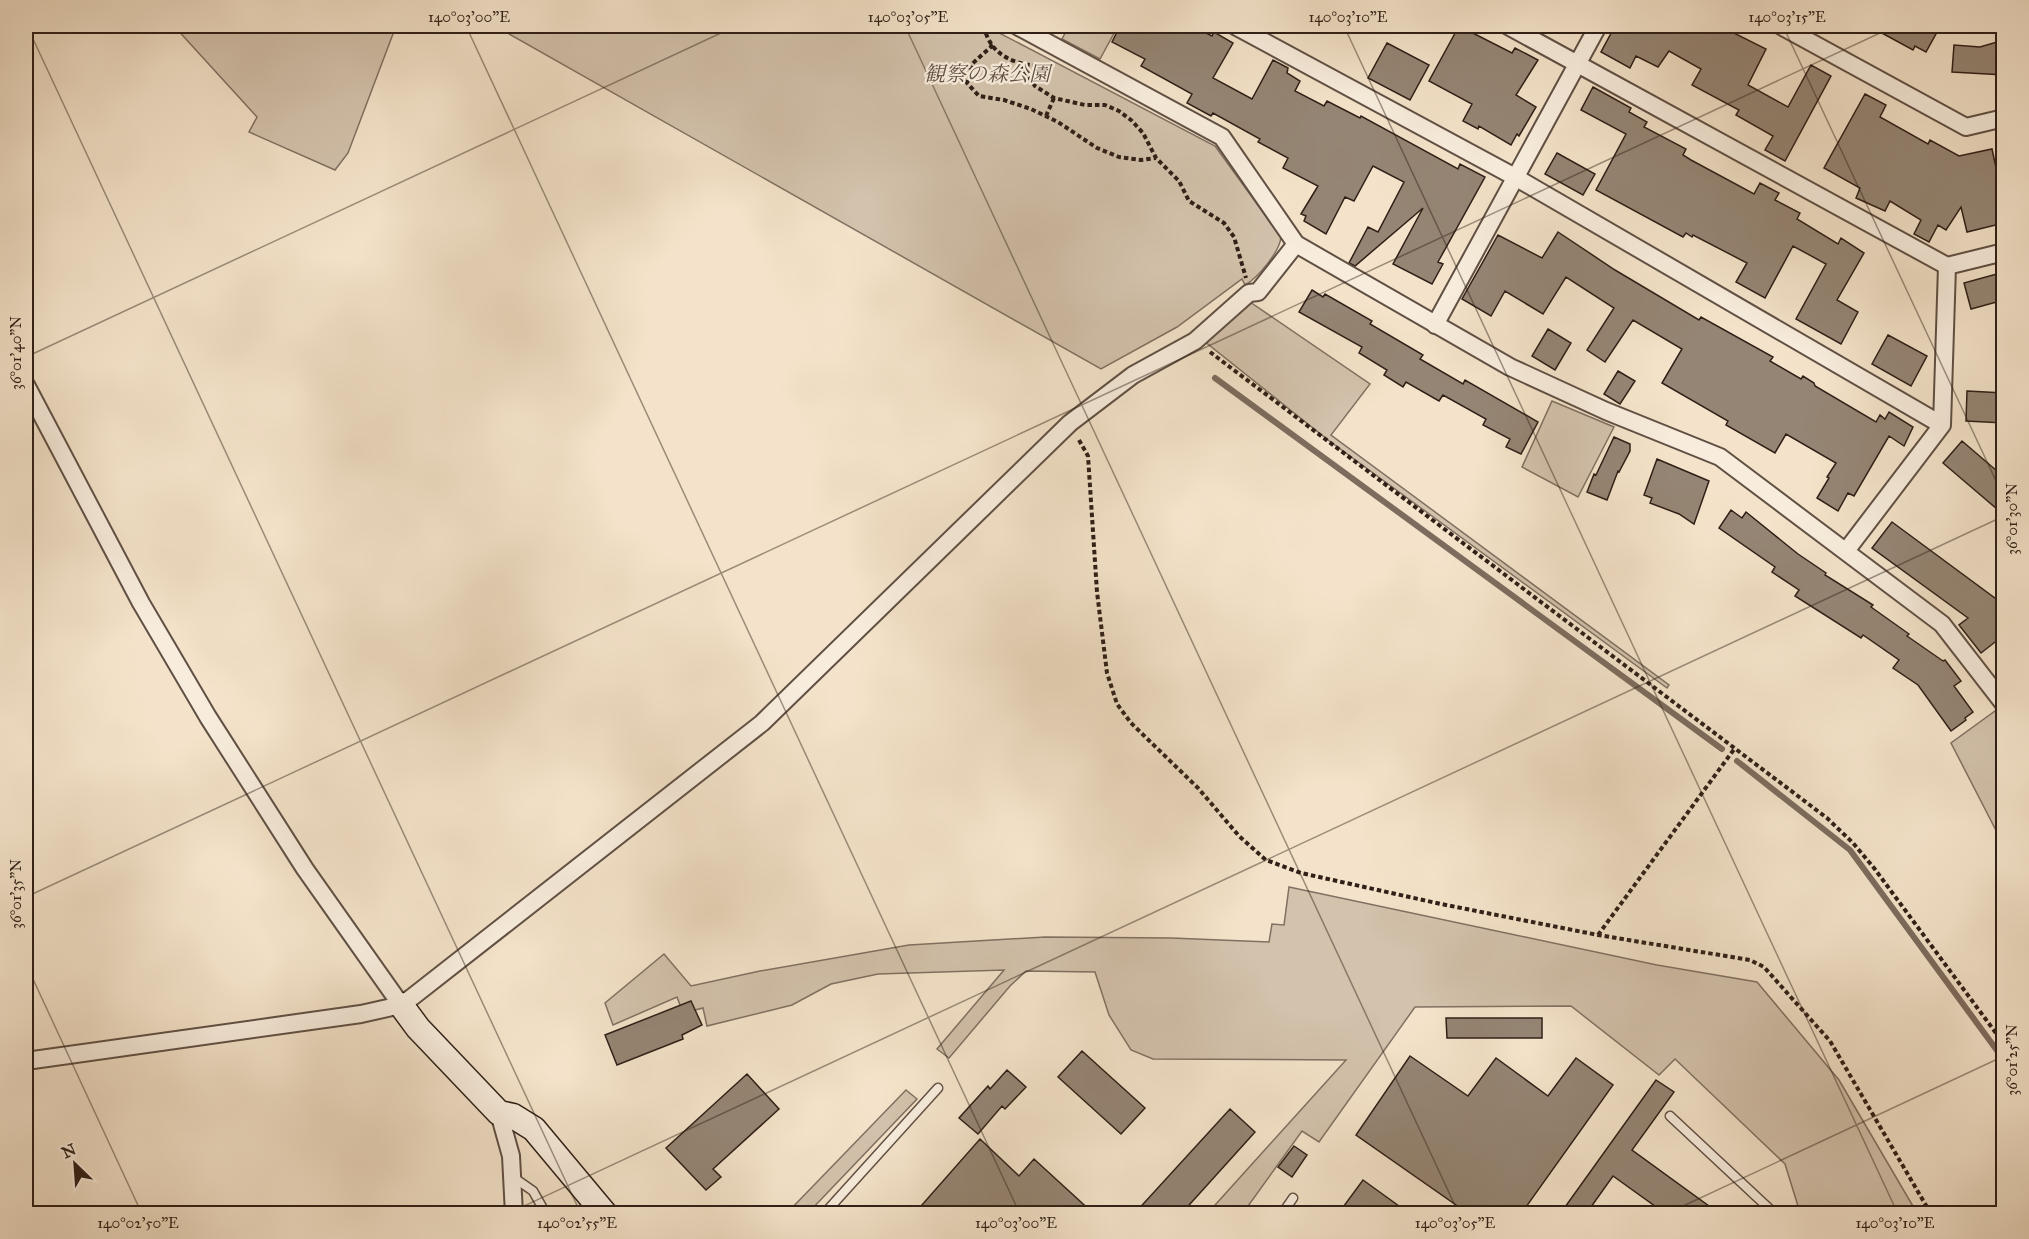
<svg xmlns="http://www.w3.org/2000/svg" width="2029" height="1239" font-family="'IM FELL Great Primer','Noto Serif JP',serif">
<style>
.green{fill:#d3c2ac;stroke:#817062;stroke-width:1.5}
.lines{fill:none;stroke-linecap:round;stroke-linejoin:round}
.stream{stroke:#7d6c5e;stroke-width:6}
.building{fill:#958574;stroke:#2f1f17;stroke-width:1.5}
.lane-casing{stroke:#605044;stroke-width:11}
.street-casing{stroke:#605044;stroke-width:20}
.secondary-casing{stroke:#2f1f17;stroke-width:27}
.path{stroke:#2f1f17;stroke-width:4;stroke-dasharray:4.5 3;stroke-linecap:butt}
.lane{stroke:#f8eddd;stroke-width:8}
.street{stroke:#f8eddd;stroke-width:16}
.secondary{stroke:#f8eddd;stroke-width:24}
.ticks{fill:none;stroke:#2f1f17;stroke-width:1.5;stroke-opacity:0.45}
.labels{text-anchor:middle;stroke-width:4.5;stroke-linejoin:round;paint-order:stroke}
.park-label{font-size:21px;font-style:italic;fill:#605044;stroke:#f8eddd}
.neatline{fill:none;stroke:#2f1f17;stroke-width:2}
.ticks-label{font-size:15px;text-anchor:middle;fill:#2f1f17}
</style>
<rect width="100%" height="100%" fill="#f4e3ca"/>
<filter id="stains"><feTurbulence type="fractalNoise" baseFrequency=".00333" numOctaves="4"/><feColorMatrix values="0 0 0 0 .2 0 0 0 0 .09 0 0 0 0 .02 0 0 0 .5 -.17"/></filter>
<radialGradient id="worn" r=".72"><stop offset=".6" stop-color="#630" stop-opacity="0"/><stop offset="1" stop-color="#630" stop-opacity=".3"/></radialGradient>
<path class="green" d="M 174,26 L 396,26 L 348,153 L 335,170 L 249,132 L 257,117 Z
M 495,26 L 986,26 L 1215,146 L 1281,237 C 1280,251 1258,278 1245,285 L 1242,279 L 1177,327 L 1101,369 Z
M 1069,26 L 1118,26 L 1100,59 L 1062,39 Z
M 1250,302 L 1370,384 L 1331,435 L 1669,685 L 1667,688 L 1328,440 L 1204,341 Z
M 1552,401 L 1614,427 L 1578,497 L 1522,467 Z
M 1995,711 L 2003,721 L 2003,844 L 1951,743 Z
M 1289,887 L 1657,965 L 1757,982 L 1839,1080 L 1917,1213 L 1806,1213 L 1798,1206 L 1785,1164 L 1675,1059 L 1659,1075 L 1571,1006 L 1415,1007 L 1319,1142 L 1302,1131 L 1243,1213 L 1207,1214 L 1346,1060 L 1153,1059 L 1131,1050 L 1109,1015 L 1095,972 L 1026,971 L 1010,986 L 949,1058 L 937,1049 L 1004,970 L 878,974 L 831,984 L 792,1005 L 707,1026 L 703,1008 L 683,1013 L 677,997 L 613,1025 L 605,1003 L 664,954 L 691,986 L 760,971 L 909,945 L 1045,937 L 1171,938 L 1269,942 L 1272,924 L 1284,925 Z
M 906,1090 L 917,1099 L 808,1213 L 787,1213 Z"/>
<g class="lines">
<path class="stream" d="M 1215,378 L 1722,749
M 1737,761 L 1850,850 L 2004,1060"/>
</g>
<path class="building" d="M 1120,26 L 1192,26 L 1212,36 L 1214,32 L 1233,43 L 1213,78 L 1252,99 L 1273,60 L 1288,68 L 1287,73 L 1300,81 L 1295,91 L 1324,106 L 1327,101 L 1360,118 L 1361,116 L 1458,169 L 1460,164 L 1485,177 L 1438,262 L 1443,264 L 1432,284 L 1393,264 L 1423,208 L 1355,266 L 1349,263 L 1368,227 L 1378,232 L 1404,182 L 1373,166 L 1354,201 L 1345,197 L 1326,234 L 1304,221 L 1306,216 L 1301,214 L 1318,186 L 1283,168 L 1288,158 L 1258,142 L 1260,139 L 1213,113 L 1211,116 L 1187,103 L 1192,94 L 1141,66 L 1145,59 L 1112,42 Z
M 1459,26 L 1512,53 L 1515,48 L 1538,60 L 1516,95 L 1536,107 L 1519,136 L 1517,134 L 1511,145 L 1479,126 L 1478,129 L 1463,121 L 1472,104 L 1429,81 Z
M 1615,26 L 1720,26 L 1766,49 L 1748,85 L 1788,107 L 1811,65 L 1831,76 L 1785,161 L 1765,150 L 1773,136 L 1736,115 L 1739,110 L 1692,85 L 1701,69 L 1669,51 L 1658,67 L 1636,56 L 1630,68 L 1601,52 Z
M 1869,26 L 1924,26 L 1937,32 L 1926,52 L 1915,46 L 1913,50 Z
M 2004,40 L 2004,75 L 1952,72 L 1954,45 L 1980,47 Z
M 1387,43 L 1429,65 L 1410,100 L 1368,78 Z
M 1593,87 L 1631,108 L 1629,112 L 1647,122 L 1644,127 L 1686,149 L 1683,155 L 1691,160 L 1754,194 L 1760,183 L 1779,193 L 1775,200 L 1800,213 L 1797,219 L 1838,244 L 1841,238 L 1864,253 L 1837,300 L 1858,312 L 1841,344 L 1796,319 L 1826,264 L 1793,246 L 1765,298 L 1736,282 L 1747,263 L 1693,235 L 1692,237 L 1686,233 L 1683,237 L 1596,190 L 1626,134 L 1581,110 Z
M 1865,94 L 1886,105 L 1880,117 L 1928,144 L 1930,140 L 1959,156 L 1992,149 L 2004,205 L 2004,223 L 1967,232 L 1961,207 L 1946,230 L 1938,225 L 1929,242 L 1914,234 L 1921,220 L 1890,201 L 1885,211 L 1856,198 L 1860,188 L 1824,168 Z
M 1557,153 L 1595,174 L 1583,195 L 1545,174 Z
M 1558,232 L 1615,270 L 1699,320 L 1701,317 L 1773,357 L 1770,361 L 1801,379 L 1803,376 L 1814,383 L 1815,386 L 1876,422 L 1880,415 L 1885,419 L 1889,412 L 1913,427 L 1904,446 L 1889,436 L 1854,496 L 1848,493 L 1838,511 L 1817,498 L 1829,478 L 1827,477 L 1836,463 L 1786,434 L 1775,453 L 1726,425 L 1728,421 L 1662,383 L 1682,349 L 1633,320 L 1605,362 L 1587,350 L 1614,308 L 1566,277 L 1543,314 L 1505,291 L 1491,316 L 1462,299 L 1498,235 L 1542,258 Z
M 2004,272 L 2004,300 L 1971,309 L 1964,283 Z
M 1312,290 L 1323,297 L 1325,294 L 1372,321 L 1370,324 L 1423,355 L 1420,359 L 1463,384 L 1465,380 L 1538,422 L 1521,454 L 1506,447 L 1510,439 L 1483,425 L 1486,419 L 1443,395 L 1439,401 L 1406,382 L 1403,387 L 1384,375 L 1387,370 L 1359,353 L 1362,347 L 1299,312 Z
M 1548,329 L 1571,343 L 1555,370 L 1532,356 Z
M 1888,335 L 1927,356 L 1911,386 L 1872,364 Z
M 1618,371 L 1635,381 L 1620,404 L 1604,394 Z
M 1967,391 L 2004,393 L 2004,423 L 1966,421 Z
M 1614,437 L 1630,444 L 1630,451 L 1619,472 L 1618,471 L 1607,500 L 1587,492 L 1594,474 L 1596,475 Z
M 1962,441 L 2004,477 L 2004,515 L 1943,463 Z
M 1657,459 L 1709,481 L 1694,524 L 1679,514 L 1650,503 L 1652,498 L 1644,495 Z
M 1731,510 L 1742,518 L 1746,512 L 1798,554 L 1826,573 L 1825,575 L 1873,605 L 1871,607 L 1909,634 L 1907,636 L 1943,661 L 1945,660 L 1961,681 L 1954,686 L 1973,712 L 1965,718 L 1966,720 L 1951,731 L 1918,685 L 1893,668 L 1899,660 L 1863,635 L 1861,638 L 1795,596 L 1799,590 L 1772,572 L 1775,567 L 1719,528 Z
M 1892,522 L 1995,598 L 2004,591 L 2004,635 L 1981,653 L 1959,625 L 1968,618 L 1872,548 Z
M 691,1001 L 702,1025 L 682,1035 L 683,1039 L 617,1065 L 605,1035 Z
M 1446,1018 L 1542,1018 L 1542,1038 L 1447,1038 Z
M 1082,1051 L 1145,1108 L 1121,1134 L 1058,1077 Z
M 1410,1056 L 1468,1096 L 1496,1058 L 1548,1096 L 1576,1058 L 1613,1085 L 1521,1214 L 1469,1214 L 1356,1135 Z
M 1007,1070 L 1026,1087 L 1005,1109 L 1002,1106 L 978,1134 L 959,1118 L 988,1086 L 990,1089 Z
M 747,1074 L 779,1109 L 713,1169 L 721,1177 L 706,1190 L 666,1148 Z
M 1656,1080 L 1674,1092 L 1632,1150 L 1720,1214 L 1666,1214 L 1613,1176 L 1586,1214 L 1560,1214 Z
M 1230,1109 L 1255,1132 L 1181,1214 L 1134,1214 Z
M 980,1139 L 1019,1176 L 1034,1159 L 1094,1214 L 914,1214 Z
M 1294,1146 L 1307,1155 L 1292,1177 L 1278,1167 Z
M 1363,1180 L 1410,1214 L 1338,1214 Z"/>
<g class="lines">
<defs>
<path id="lane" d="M 1670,1116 L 1775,1214
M 513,1177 L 533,1191 L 546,1214
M 824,1214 L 938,1088
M 1282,1214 L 1293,1198"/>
<path id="street" d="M 1235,26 L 1515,177 L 1942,425
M 1508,26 L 1947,266 L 2004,252
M 1781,26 L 1966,127 L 2004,118
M 1296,244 L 1510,367 L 1606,411 L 1720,457 L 1942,624 L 2004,704
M 1435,325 L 1598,26
M 26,385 L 141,603 L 208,717 L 305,869 L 401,1005
M 1846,551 L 1942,425 L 1947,266
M 26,1061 L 361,1014 L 401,1005 L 411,998 L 762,723 L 1070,423 L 1133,375 L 1195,341 L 1249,293 L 1258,292 L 1296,244 L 1222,137 L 1017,26
M 499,1113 L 511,1156 L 514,1214"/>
<path id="secondary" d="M 401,1005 L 418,1028 L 499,1113 L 513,1116 L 534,1129 L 605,1214"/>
</defs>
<use href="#lane" class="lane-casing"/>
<use href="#street" class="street-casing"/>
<use href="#secondary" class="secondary-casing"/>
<path class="path" d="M 984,26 C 990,58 1020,67 1050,66
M 993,45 L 972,64 L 967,83 L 979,96 L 1004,100 L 1031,109 L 1058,122 L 1097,148 L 1119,157 L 1141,160 L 1156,158
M 1020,65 L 1035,86 L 1054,98 L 1085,105 L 1105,105 L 1119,111 L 1131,120 L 1143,133 L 1156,158 L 1179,181 L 1189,201 L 1224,223 L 1234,237 L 1246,278
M 1046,116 L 1054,98
M 1210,352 L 1827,818 L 1853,843 L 1874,868 L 2004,1044
M 1079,440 L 1088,456 L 1097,592 L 1107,673 L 1117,704 L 1131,723 L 1198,788 L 1239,836 L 1266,860 L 1301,873 L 1441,904 L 1598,935 L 1750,960 L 1764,967 L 1830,1041 L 1931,1214
M 1598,935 L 1735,748"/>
<use href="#lane" class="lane"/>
<use href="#street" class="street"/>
<use href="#secondary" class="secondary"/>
</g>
<path class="ticks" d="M 27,26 L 581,1214M 466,26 L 1020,1214M 905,26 L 1459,1214M 1344,26 L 1898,1214M 1783,26 L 2004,498M 26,357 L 736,26M 26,897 L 1895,26M 26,964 L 142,1214M 507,1214 L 2004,516M 1666,1214 L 2004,1056"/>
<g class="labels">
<g class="park-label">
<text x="987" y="81">観察の森公園</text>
</g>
</g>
<rect width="2029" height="1239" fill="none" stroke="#f4e3ca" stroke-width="66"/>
<g transform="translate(75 1164) rotate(335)" stroke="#f8eddd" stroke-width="4.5" paint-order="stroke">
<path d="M0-4.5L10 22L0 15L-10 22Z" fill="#2f1f17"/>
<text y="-9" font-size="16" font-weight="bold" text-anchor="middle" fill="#2f1f17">N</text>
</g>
<rect x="33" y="33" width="1963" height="1173" class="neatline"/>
<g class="ticks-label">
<text x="469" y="22">140°03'00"E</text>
<text x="908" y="22">140°03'05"E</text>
<text x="1348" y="22">140°03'10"E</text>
<text x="1787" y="22">140°03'15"E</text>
<text transform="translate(16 353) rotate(-90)" y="5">36°01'40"N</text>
<text transform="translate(2012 519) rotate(-90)" y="5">36°01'30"N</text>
<text transform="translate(16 894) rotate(-90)" y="5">36°01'35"N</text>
<text transform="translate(2012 1060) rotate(-90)" y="5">36°01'25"N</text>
<text x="138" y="1228">140°02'50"E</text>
<text x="577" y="1228">140°02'55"E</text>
<text x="1016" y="1228">140°03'00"E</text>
<text x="1455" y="1228">140°03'05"E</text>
<text x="1895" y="1228">140°03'10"E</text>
</g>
<rect width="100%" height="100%" filter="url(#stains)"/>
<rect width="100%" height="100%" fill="url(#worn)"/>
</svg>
